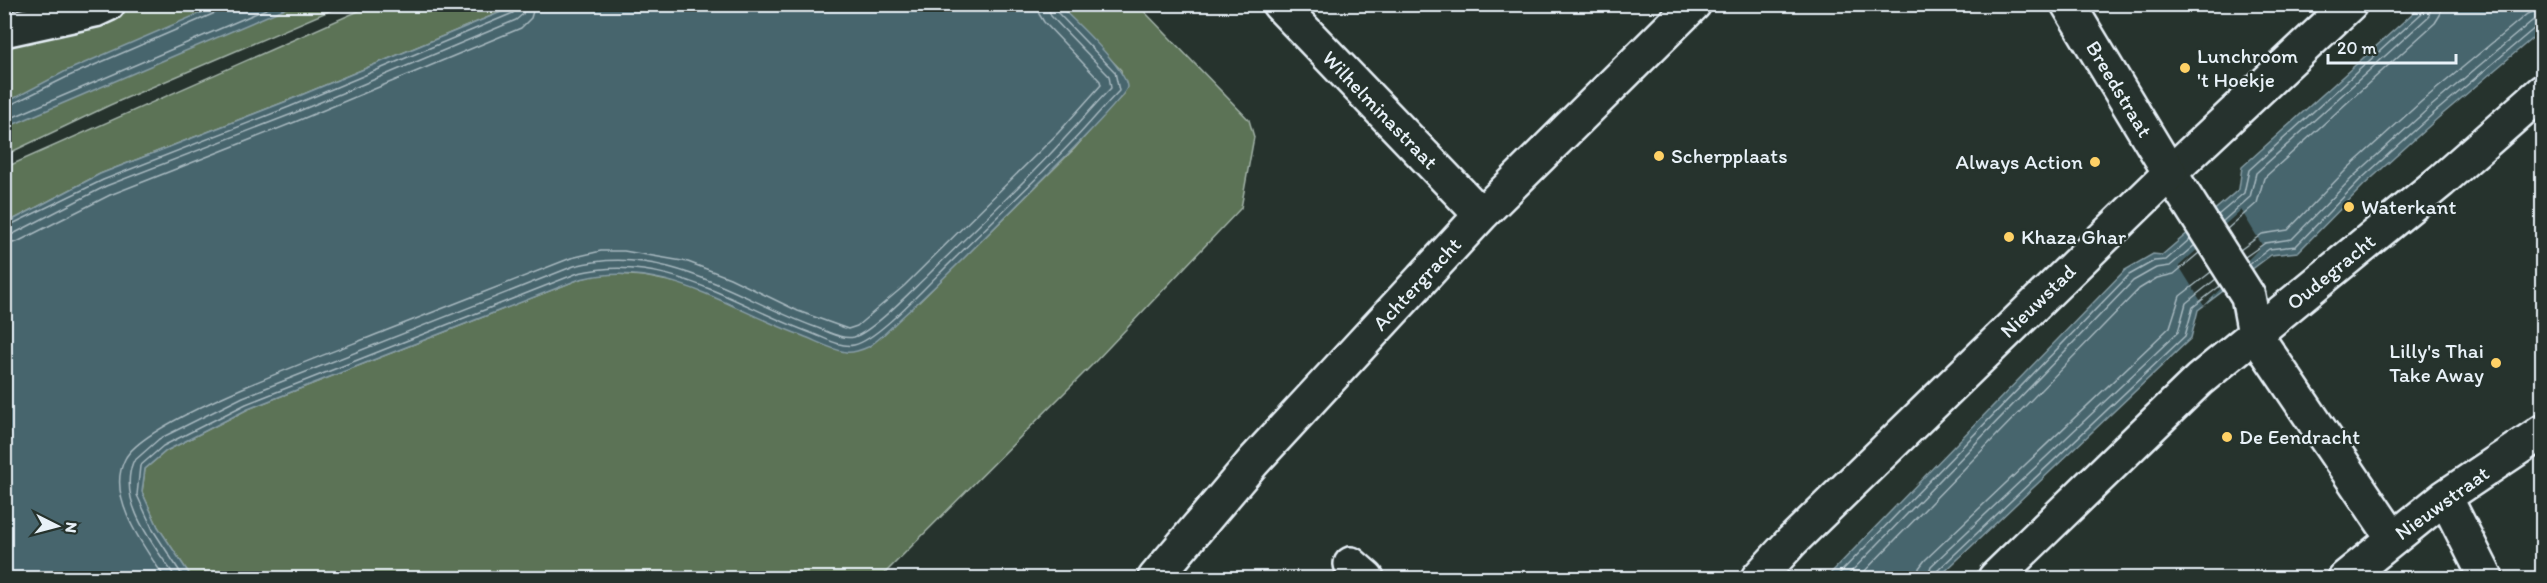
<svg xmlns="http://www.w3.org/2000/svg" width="2547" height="583" font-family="Itim,sans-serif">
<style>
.green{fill:#5c7357;stroke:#a2b2a8;stroke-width:1.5}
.water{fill:#47656d;stroke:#879da5;stroke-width:1.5}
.pier{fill:#26332d}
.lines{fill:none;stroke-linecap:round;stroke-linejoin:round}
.shore{stroke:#a8b9c0;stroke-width:1.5}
.street-casing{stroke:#e8f1f8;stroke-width:38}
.secondary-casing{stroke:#e8f1f8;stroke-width:38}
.street{stroke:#26332d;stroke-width:33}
.secondary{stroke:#26332d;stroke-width:33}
.poi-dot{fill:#ffd166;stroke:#26332d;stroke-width:2}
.labels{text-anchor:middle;stroke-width:5;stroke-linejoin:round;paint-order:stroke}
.poi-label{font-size:21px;fill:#e8f1f8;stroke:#26332d;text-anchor:start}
.street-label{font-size:21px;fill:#e8f1f8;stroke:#26332d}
</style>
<rect width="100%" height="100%" fill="#26332d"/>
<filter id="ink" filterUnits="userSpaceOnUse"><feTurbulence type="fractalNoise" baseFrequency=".0167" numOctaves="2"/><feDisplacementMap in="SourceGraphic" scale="12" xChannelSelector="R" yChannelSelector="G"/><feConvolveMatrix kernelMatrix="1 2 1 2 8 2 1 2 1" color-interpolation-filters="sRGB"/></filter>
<g filter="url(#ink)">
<path class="green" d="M 140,5 L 343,5 L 110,105 L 5,155 L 5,44 L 120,13 Z
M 372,5 L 518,5 L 287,101 L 100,174 L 5,224 L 4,168 Z
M 1058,5 L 1138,5 L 1249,120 L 1254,137 L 1241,208 L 1092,365 L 880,578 L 192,578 L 158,527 L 142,492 L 145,469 L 166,451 L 248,409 L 580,279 L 604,273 L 644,276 L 683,284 L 721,298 L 919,302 L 1075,148 L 1106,112 L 1124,94 L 1121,70 Z"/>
<path class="water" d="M 219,5 L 293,5 L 5,128 L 5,103 L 66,71 Z
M 518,5 L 1058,5 C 1074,20 1126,68 1127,87 C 1127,97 1023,199 1009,213 C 974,248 939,284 902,317 C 891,327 880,340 868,347 C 862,350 852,353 846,352 C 832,350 816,341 803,336 C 727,309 665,258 580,279 L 248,409 L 166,451 L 145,469 L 142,492 L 158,527 L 192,578 L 5,578 L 5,224 L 100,174 L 287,101 Z
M 2422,5 L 2542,5 L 2542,30 L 2438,118 L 2364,185 L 2298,252 L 2271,255 L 2198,310 L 2191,338 L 1938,578 L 1826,578 L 2125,270 L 2153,254 L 2162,255 L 2239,189 L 2242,167 Z"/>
<path class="pier" d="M 2241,210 L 2262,245 L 2204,306 L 2179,266 Z"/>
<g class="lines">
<path class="shore" d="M 4,108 L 69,76 L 215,13 L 219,4
M 4,121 L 278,4
M 2218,215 L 2244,193 L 2249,170 L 2423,12 L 2425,4
M 2222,222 L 2250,197 L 2256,173 L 2428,17 L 2433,4
M 4,228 L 103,180 L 289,107 L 513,13 L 518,4
M 2227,229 L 2257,203 L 2264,178 L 2435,23 L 2440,15 L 2442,4
M 4,236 L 13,234 L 106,186 L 292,114 L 516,20 L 523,14 L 525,4
M 4,245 L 17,242 L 110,195 L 295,122 L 521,28 L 531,18 L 535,4
M 2240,250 L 2262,234 L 2288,230 L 2348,168 L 2422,101 L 2527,14 L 2542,9
M 2245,257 L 2265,243 L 2292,239 L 2355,175 L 2429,108 L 2532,21 L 2542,18
M 2249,264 L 2269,249 L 2296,246 L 2360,180 L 2434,113 L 2536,27 L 2542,26
M 165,578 C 145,548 105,497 125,459 C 146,418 336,351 385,331 C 447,307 509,282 571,258 L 601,251 L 624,251 L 688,262 L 730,278 L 798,311 L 848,329 L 857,326 L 904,286 L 1058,133 L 1101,85 L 1100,81 L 1044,22 L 1039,14 L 1038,4
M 176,578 C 155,546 117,503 133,462 L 159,439 L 243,397 L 574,266 C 664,242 736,298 815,327 C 827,331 842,340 854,337 C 872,332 912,290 927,276 C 973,230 1022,186 1065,138 C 1081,121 1095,104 1111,88 L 1109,76 L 1051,16 L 1047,4
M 184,578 L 153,530 L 137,495 L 140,466 L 163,446 L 246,404 L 578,273 C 665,252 732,304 811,333 C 823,337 840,348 854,345 C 877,340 922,290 940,273 C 983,230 1028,188 1070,144 C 1087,127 1102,108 1119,91 L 1115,72 L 1056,11 L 1055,4
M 1835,578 L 2129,275 L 2154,261 L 2166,260 L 2190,239
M 1845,578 L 2133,281 L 2156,268 L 2170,266 L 2195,245
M 1858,578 L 2139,289 L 2157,278 L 2174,274 L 2199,253
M 1918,578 L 1919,568 L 1925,560 L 2170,327 L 2180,296 L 2211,272
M 1927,578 L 1931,566 L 2178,332 L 2186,303 L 2216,279
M 1934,578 L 1936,572 L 2185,336 L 2193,307 L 2220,286"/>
<defs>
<path id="street" d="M 1279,4 L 1481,215
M 2350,4 L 2170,173 L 2248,296 L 2255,334 L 2393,538
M 4,30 L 95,10 L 108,4
M 2445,497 L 2486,578
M 1351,564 L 1367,578
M 1155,578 L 1253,462 L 1481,215 L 1694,4
M 1995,578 L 2199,380 L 2441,181 L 2542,92
M 2345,578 L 2445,497 L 2542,432"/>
<path id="secondary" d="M 1758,578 L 1792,541 L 2170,173 L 2068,4"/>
</defs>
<use href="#street" class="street-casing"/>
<use href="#secondary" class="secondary-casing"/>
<use href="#street" class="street"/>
<use href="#secondary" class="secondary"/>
</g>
</g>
<g class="poi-dot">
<circle cx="2185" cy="68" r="6"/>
<circle cx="1659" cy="156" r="6"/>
<circle cx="2095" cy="162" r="6"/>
<circle cx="2349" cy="207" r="6"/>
<circle cx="2009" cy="237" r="6"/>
<circle cx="2496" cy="363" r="6"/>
<circle cx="2227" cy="437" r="6"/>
</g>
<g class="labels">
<g class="poi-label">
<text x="2197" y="63">Lunchroom<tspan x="2197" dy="24">'t Hoekje</tspan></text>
<text x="1671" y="163">Scherpplaats</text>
<text x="2083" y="169" text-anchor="end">Always Action</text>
<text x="2361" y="214">Waterkant</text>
<text x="2021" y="244">Khaza Ghar</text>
<text x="2484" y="358" text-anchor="end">Lilly's Thai<tspan x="2484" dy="24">Take Away</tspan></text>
<text x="2239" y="444">De Eendracht</text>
</g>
<g class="street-label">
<text transform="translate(2119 89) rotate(59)" y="7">Breedstraat</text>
<text transform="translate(1380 110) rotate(46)" y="7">Wilhelminastraat</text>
<text transform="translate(2331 272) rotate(-39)" y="7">Oudegracht</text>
<text transform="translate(1417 284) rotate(-47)" y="7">Achtergracht</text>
<text transform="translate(2038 301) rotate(-44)" y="7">Nieuwstad</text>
<text transform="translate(2442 503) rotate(-36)" y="7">Nieuwstraat</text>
</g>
</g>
<rect width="2547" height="583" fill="none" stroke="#26332d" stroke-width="24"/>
<rect x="12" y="12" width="2523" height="559" fill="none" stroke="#e8f1f8" stroke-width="2" filter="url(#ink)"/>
<g transform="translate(57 526) rotate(96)" stroke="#26332d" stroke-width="4.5" paint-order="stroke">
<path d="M0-4.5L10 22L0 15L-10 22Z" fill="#e8f1f8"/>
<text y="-9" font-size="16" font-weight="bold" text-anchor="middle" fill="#e8f1f8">N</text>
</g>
<path d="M2328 54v9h128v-9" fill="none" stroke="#e8f1f8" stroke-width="3"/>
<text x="2337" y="54" font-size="18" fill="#e8f1f8" stroke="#26332d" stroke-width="4.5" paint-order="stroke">20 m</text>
</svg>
